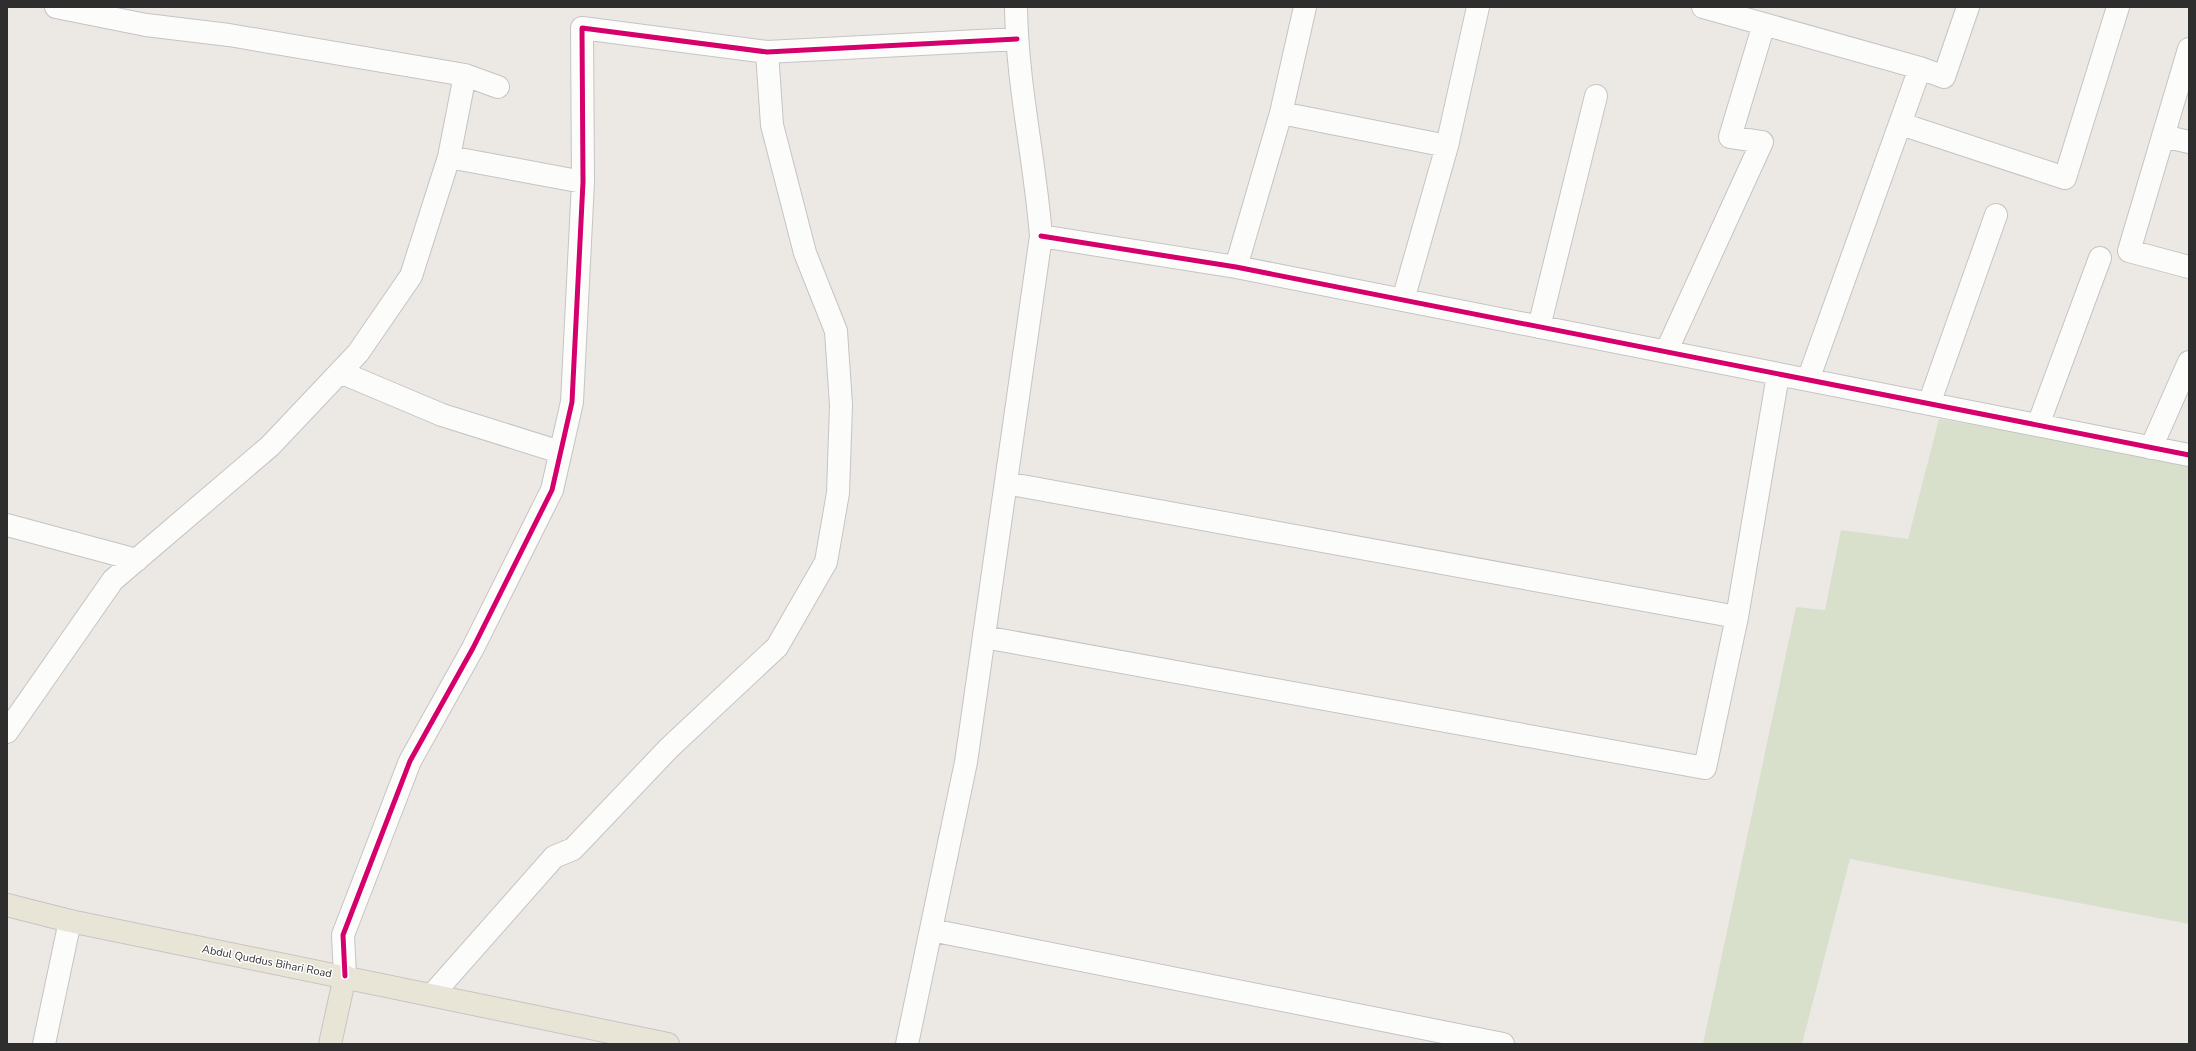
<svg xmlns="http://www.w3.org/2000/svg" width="2196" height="1051" font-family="'Nunito Sans',sans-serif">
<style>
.cemetery{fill:#d8e0cc}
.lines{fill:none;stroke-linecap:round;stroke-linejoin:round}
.minor-casing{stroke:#c5c4c5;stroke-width:24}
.major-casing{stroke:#c6c5c4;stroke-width:24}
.minor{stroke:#fcfcfb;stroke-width:22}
.major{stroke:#e8e4d6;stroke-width:22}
.cycleway-casing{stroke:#fff;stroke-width:8}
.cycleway{stroke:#d6006c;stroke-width:5}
.labels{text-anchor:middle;stroke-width:3;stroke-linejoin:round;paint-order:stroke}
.street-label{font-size:11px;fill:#2e2e2e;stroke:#fff}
</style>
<rect width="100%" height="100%" fill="#ece8e4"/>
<path class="cemetery" d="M 1939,419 L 2189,461 L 2189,924 L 1850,859 L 1802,1044 L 1703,1044 L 1796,607 L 1825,610 L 1841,530 L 1908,539 Z"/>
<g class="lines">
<defs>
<path id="minor" d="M 56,7 L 146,25 L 229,35 L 465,75 L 498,87
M 1703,7 L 1920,68 L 1808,380
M 2189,49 L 2129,251 L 2189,267
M 1920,68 L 1944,77 L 1968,7
M 1281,113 L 1447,146
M 1901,124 L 2065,178 L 2118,7
M 2163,136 L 2189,142
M 449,157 L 583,182
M 1041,236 L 1236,267 L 2189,455
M 1236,267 L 1281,113 L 1305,7
M 1403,300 L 1447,146 L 1478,7
M 1539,327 L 1596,96
M 1666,352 L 1762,142 L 1730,137 L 1764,24
M 340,372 L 442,415 L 560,452
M 1929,404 L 1996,215
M 2038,425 L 2100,258
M 2151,448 L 2189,362
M 1006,483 L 1737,617
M 7,525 L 137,560
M 984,637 L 1705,768 L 1737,617 L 1778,375
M 7,732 L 113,580 L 270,446 L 358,353 L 411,276 L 449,157 L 465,75
M 931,930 L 1503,1044
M 345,976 L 343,935 L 410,761 L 473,648 L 552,490 L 572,402 L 583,182 L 582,28 L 767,52 L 1017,39
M 432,995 L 554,857 L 573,849 L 669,748 L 777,647 L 826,562 L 838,493 L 841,405 L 836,331 L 805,253 L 772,125 L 767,52
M 44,1044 L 70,921
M 907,1044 L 966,762 L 1041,236 C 1035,160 1017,84 1016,7"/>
<path id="major" d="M 7,905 L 70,921 L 668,1044
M 330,1044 L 345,976"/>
</defs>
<use href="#minor" class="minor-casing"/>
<use href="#major" class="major-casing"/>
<use href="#minor" class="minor"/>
<use href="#major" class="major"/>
<defs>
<path id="cycleway" d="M 1041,236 L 1236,267 L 2189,455
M 345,976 L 343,935 L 410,761 L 473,648 L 552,490 L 572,402 L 583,182 L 582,28 L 767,52 L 1017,39"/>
</defs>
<use href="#cycleway" class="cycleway-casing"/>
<use href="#cycleway" class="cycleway"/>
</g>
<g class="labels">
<g class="street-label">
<text transform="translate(267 961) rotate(11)" y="4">Abdul Quddus Bihari Road</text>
</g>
</g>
<rect width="2196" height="1051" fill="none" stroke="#2e2e2e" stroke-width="16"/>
</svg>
